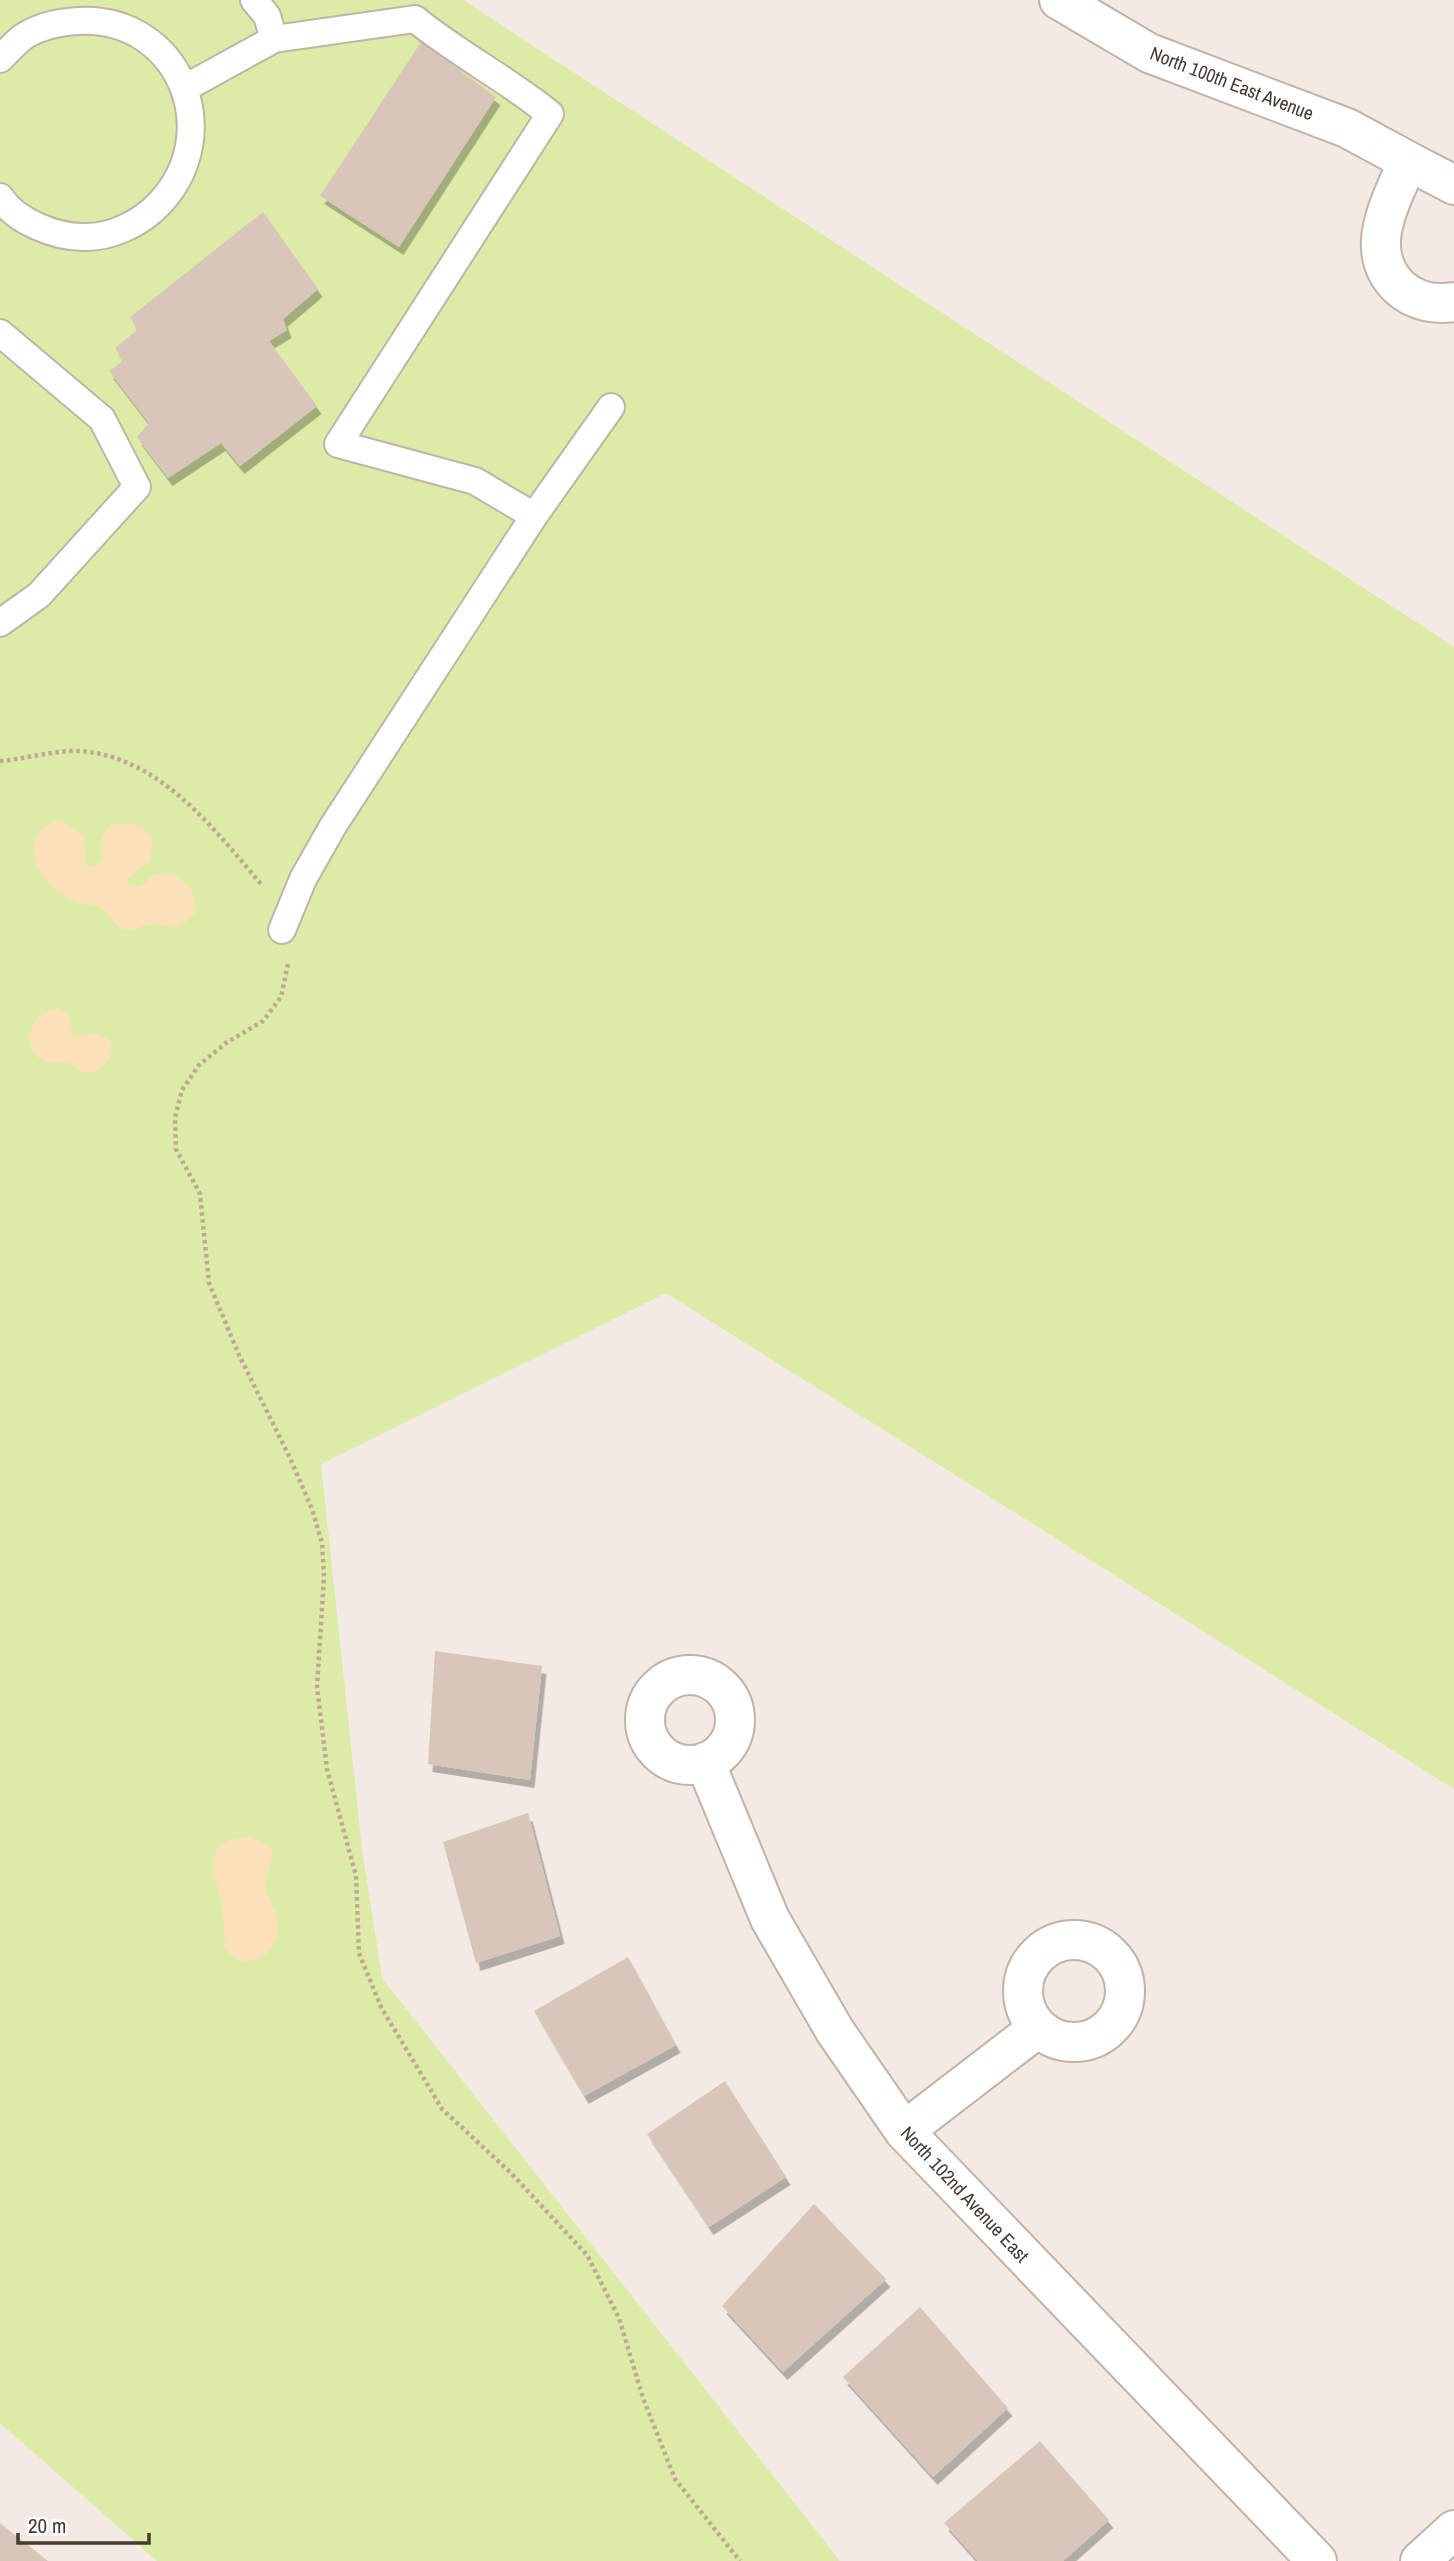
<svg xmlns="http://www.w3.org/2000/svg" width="1454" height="2561" font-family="'Archivo Narrow',sans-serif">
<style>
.green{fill:#dceca7}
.sand{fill:#fce0ba}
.building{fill:#d9c6ba;filter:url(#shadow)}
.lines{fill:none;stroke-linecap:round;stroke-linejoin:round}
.service-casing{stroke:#c2b3a7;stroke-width:30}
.minor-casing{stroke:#c2b3a7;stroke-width:42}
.path{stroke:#c2a894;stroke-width:4.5;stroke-dasharray:3.5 3.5;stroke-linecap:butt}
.service{stroke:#fff;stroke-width:26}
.minor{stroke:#fff;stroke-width:38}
.labels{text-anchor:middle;stroke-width:7;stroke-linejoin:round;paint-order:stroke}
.street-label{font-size:19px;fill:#453a32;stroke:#fff}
</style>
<defs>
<filter id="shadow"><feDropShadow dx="4.5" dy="8" stdDeviation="0" flood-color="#0004"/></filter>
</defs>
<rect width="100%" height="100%" fill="#f3eae3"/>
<path class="green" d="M 0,0 L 463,0 L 1454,647 L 1454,1789 L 666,1293 L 321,1464 L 362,1849 L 382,1978 L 840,2561 L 157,2561 L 0,2423 Z"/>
<path class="sand" d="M 61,820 L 84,836 L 85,864 L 91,868 C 109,863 99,849 103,836 C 103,834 110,826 111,825 C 129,821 143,823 153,840 L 150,861 L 128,878 L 127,884 L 139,887 L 154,875 L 173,873 L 192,889 L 195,912 C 177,933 176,925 154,924 C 142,924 134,933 122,929 C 112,925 109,911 100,907 C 92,904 82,904 74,901 C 52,891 30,869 35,843 C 38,828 47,823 61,820 Z
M 58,1009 L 68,1014 L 74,1038 C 90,1034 98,1030 111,1043 C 112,1060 105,1071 87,1073 C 79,1071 76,1065 69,1063 C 61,1061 53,1064 47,1062 C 20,1054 26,1012 58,1009 Z
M 249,1836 L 272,1848 C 275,1863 262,1877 265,1891 C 265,1894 269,1898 270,1900 C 282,1923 281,1951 254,1960 C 242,1964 233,1957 225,1949 C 224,1934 224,1919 222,1904 C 217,1876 206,1876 219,1845 L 232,1839 Z"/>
<path class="building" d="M 421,42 L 496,97 L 399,247 L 320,196 Z
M 263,212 L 318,289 L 283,319 L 287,330 L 269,341 L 317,406 L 240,466 L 221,443 L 168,478 L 137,437 L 149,423 L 109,371 L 123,361 L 115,348 L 137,330 L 130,317 Z
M 435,1651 L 542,1666 L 530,1780 L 428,1764 Z
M 528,1813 L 560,1936 L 476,1963 L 443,1842 Z
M 628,1957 L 676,2045 L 584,2096 L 534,2011 Z
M 725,2081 L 786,2177 L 709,2227 L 647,2134 Z
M 814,2204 L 886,2279 L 783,2372 L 722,2306 Z
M 920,2307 L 1008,2408 L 933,2477 L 843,2377 Z
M 1040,2441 L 1109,2520 L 1063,2561 L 978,2561 L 944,2523 Z
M 0,2523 L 48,2561 L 0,2561 Z"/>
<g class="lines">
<defs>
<path id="service" d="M 274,39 L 415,19 C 458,54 507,79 550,114 L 338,444 L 475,481 L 534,516
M 0,59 C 7,52 15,43 23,37 C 39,26 60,22 79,21 C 179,16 227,133 159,204 C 140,224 110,238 83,237 C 55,237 15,221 0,197
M 185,88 L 274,39 L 267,16 L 254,0
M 0,333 L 102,419 L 137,487 L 39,595 L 0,623
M 282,930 L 303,879 L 333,826 L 534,516 L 611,407"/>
<path id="minor" d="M 1059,0 L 1149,53 L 1347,128 L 1408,161
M 1454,185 L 1408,161 C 1392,200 1361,250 1399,287 C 1414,301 1434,305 1454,302
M645 1720a45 45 0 1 1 90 0a45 45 0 1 1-90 0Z
M 705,1762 L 770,1919 L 835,2031 L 904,2131 L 1317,2561
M1023 1991a51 51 0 1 1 102 0a51 51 0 1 1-102 0Z
M 904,2131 L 1038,2028
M 1420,2561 L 1454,2530"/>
</defs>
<use href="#service" class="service-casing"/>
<use href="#minor" class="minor-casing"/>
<path class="path" d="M 0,761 C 26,759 54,750 80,751 C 160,757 213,828 261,884
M 288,964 L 281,997 L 263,1021 L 226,1043 L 199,1065 L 182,1090 L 175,1118 L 176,1149 L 200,1194 L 209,1283 L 239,1355 L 290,1458 L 312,1509 L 322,1543 L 324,1577 L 317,1687 L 327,1769 L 356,1876 L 359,1953 L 381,2007 L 442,2109 L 511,2173 L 587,2255 L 619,2318 L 643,2398 L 675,2479 L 740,2561"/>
<use href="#service" class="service"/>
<use href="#minor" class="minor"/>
</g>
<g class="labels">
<g class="street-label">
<text transform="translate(1232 83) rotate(21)" y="7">North 100th East Avenue</text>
<text transform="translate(965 2194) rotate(47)" y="7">North 102nd Avenue East</text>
</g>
</g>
<path d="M18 2533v10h131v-10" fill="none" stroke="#453a32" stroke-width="3.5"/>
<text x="28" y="2533" font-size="21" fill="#453a32" stroke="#ffffff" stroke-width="5" paint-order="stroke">20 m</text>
</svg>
